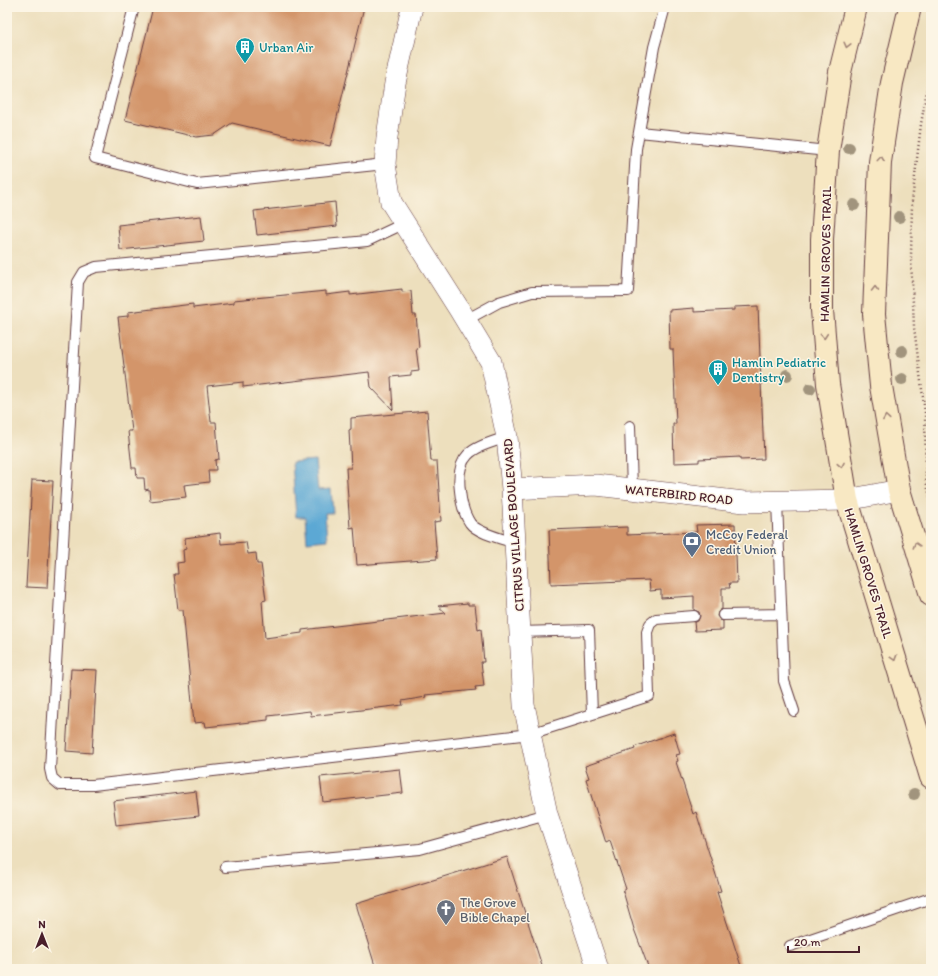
<svg xmlns="http://www.w3.org/2000/svg" width="938" height="976" font-family="Itim,sans-serif">
<style>
.water{fill:#5ba8d4;stroke:#526480}
.building{fill:#d3956b}
.lines{fill:none;stroke-linecap:round;stroke-linejoin:round}
.lane-casing{stroke:#623c41;stroke-width:12}
.street-casing{stroke:#623c41;stroke-width:22}
.secondary-casing{stroke:#623c41;stroke-width:24}
.path{stroke:#623c41;stroke-width:2.5;stroke-dasharray:1 3;stroke-linecap:butt}
.lane{stroke:#fff;stroke-width:10}
.street{stroke:#fff;stroke-width:21}
.secondary{stroke:#f8e8c3;stroke-width:22}
.tree{fill:#a1947d}
.oneway{stroke:#a18477}
.labels{text-anchor:middle;stroke-width:3;stroke-linejoin:round;paint-order:stroke}
.culture-label{font-size:13px;fill:#0d838f;stroke:#fcf5e5;text-anchor:start}
.street-label{font-size:13px;fill:#4a1f2b;stroke:#fcf5e5}
.service-label{font-size:13px;fill:#4e5e75;stroke:#fcf5e5;text-anchor:start}
.worship-label{font-size:13px;fill:#5b616d;stroke:#fcf5e5;text-anchor:start}
</style>
<rect width="100%" height="100%" fill="#fcf5e5"/>
<filter id="ink" filterUnits="userSpaceOnUse"><feTurbulence type="fractalNoise" baseFrequency=".025" numOctaves="2"/><feDisplacementMap in="SourceGraphic" scale="8" xChannelSelector="R" yChannelSelector="G"/><feConvolveMatrix kernelMatrix="1 2 1 2 8 2 1 2 1" color-interpolation-filters="sRGB"/></filter>
<filter id="wash" filterUnits="userSpaceOnUse"><feTurbulence type="fractalNoise" baseFrequency=".012" numOctaves="4" result="noise"/><feDisplacementMap in="SourceGraphic" scale="16" xChannelSelector="R" yChannelSelector="G"/><feGaussianBlur stdDeviation="0.9" result="paint"/><feColorMatrix in="noise" values="0 0 0 0 0 0 0 0 0 0 0 0 0 0 0 0 0 1.4 0 .05"/><feComposite in="paint" operator="in"/></filter>
<g filter="url(#wash)">
<rect width="100%" height="100%" fill="#eddfbd"/>
<path class="water" d="M 315,460 L 318,490 L 331,489 L 333,513 L 325,513 L 327,540 L 307,542 L 305,517 L 296,517 L 292,462 Z"/>
<g id="blocks">
<path class="building" d="M 153,7 L 364,7 L 330,146 L 232,123 L 214,135 L 196,137 L 125,120 Z
M 335,202 L 337,226 L 257,235 L 254,211 Z
M 201,216 L 204,241 L 120,250 L 118,225 Z
M 402,289 L 402,292 L 411,291 L 413,315 L 416,315 L 419,347 L 416,348 L 419,371 L 411,372 L 411,375 L 391,377 L 393,410 L 371,387 L 369,372 L 243,387 L 243,382 L 207,386 L 211,422 L 216,422 L 219,459 L 215,460 L 216,470 L 208,470 L 209,482 L 184,485 L 186,497 L 150,501 L 149,489 L 145,490 L 144,478 L 137,478 L 136,468 L 132,468 L 128,431 L 132,431 L 118,317 L 128,316 L 128,312 L 193,304 L 193,308 L 234,303 L 234,300 L 326,291 L 326,295 L 350,292 L 350,295 Z
M 758,306 L 764,459 L 740,460 L 740,457 L 699,459 L 699,462 L 674,463 L 673,424 L 676,424 L 673,349 L 670,349 L 669,310 L 694,308 L 694,312 L 734,310 L 734,307 Z
M 427,411 L 431,461 L 437,461 L 441,521 L 434,522 L 437,559 L 357,565 L 354,527 L 350,528 L 346,468 L 351,468 L 349,430 L 351,429 L 351,418 Z
M 32,480 L 53,481 L 47,588 L 26,587 Z
M 735,524 L 737,583 L 729,583 L 730,588 L 722,588 L 722,609 L 718,612 L 717,616 L 720,620 L 723,621 L 723,630 L 695,631 L 694,622 L 698,621 L 700,616 L 699,612 L 694,610 L 694,596 L 661,598 L 661,590 L 650,591 L 649,580 L 551,584 L 549,530 L 627,527 L 627,535 L 697,532 L 696,525 Z
M 220,533 L 221,544 L 246,542 L 248,554 L 256,553 L 257,564 L 261,564 L 266,600 L 262,601 L 265,638 L 302,633 L 302,630 L 446,613 L 438,606 L 468,603 L 468,605 L 475,605 L 478,630 L 481,629 L 484,662 L 481,662 L 484,686 L 475,687 L 476,690 L 425,695 L 426,697 L 402,701 L 403,705 L 311,716 L 310,711 L 268,716 L 268,720 L 206,727 L 205,722 L 194,723 L 183,610 L 178,610 L 174,574 L 178,574 L 177,563 L 184,562 L 183,550 L 186,549 L 185,538 Z
M 71,669 L 97,670 L 92,753 L 66,751 Z
M 674,733 L 680,754 L 676,755 L 678,761 L 676,762 L 693,814 L 696,812 L 721,891 L 717,892 L 742,969 L 649,969 L 634,929 L 623,891 L 626,889 L 610,841 L 606,843 L 586,779 L 589,778 L 585,766 L 635,749 L 634,747 Z
M 400,769 L 403,793 L 323,802 L 320,777 Z
M 196,791 L 199,816 L 116,825 L 113,801 Z
M 507,857 L 543,969 L 376,969 L 356,904 Z"/>
</g>
</g>
<g filter="url(#ink)">
<use href="#blocks" fill-opacity="0" stroke="#623c41" stroke-width="1"/>
<g class="lines">
<defs>
<path id="lane" d="M 134,7 L 95,158 L 197,184 L 385,164
M 639,132 L 828,151
M 403,224 L 367,241 L 96,267 L 84,272 L 78,282 L 50,769 L 52,778 L 60,785 L 93,785 L 530,734 L 649,696 L 647,632 L 650,624 L 656,619 L 694,616
M 466,320 L 499,302 L 532,292 L 628,291 L 636,149 L 654,47 L 665,7
M 630,426 L 632,489
M 507,437 C 475,448 455,451 460,491 C 461,501 464,514 470,523 C 477,533 503,539 515,543
M 777,501 L 784,681 L 794,711
M 723,615 L 781,614
M 520,632 L 589,630 L 592,714
M 225,867 L 420,849 L 547,814
M 790,946 L 931,898"/>
<path id="street" d="M 412,7 L 395,83 L 387,137 L 385,164 L 391,202 L 459,309 L 491,362 L 507,437 L 512,489 L 524,705 L 547,814 L 598,969
M 512,489 L 596,485 L 744,502 L 847,500 L 899,490"/>
<path id="secondary" d="M 856,7 L 840,72 L 828,151 L 822,239 L 822,310 L 828,384 L 847,500 L 931,777
M 910,7 L 892,83 L 880,162 L 874,314 L 881,386 L 899,490 L 931,595"/>
</defs>
<use href="#lane" class="lane-casing"/>
<use href="#street" class="street-casing"/>
<use href="#secondary" class="secondary-casing"/>
<path class="path" d="M 931,66 L 921,124 L 912,202 L 911,257 L 914,327 L 925,413 L 926,481 L 931,500"/>
<use href="#lane" class="lane"/>
<use href="#street" class="street"/>
<use href="#secondary" class="secondary"/>
</g>
<g class="tree">
<circle cx="849" cy="148" r="6"/>
<circle cx="854" cy="205" r="6"/>
<circle cx="899" cy="217" r="6"/>
<circle cx="902" cy="351" r="6"/>
<circle cx="787" cy="375" r="6"/>
<circle cx="902" cy="379" r="6"/>
<circle cx="810" cy="389" r="6"/>
<circle cx="914" cy="794" r="6"/>
</g>
<defs><path id="oneway-chevron" d="M-2-3.5L2.5 0L-2 3.5" fill="none" stroke-width="1.6" stroke-linecap="round" stroke-linejoin="round"/></defs>
<g class="oneway">
<use href="#oneway-chevron" transform="translate(847 45) rotate(104)"/>
<use href="#oneway-chevron" transform="translate(881 159) rotate(-83)"/>
<use href="#oneway-chevron" transform="translate(875 289) rotate(-89)"/>
<use href="#oneway-chevron" transform="translate(824 336) rotate(85)"/>
<use href="#oneway-chevron" transform="translate(886 418) rotate(-99)"/>
<use href="#oneway-chevron" transform="translate(841 465) rotate(80)"/>
<use href="#oneway-chevron" transform="translate(916 545) rotate(-107)"/>
<use href="#oneway-chevron" transform="translate(894 658) rotate(73)"/>
</g>
</g>
<defs>
<symbol id="building-pin" viewBox="-11 -11 22 30"><path d="M0 17L-7.5 6A9.5 9.5 0 1 1 7.5 6Z" fill="#0f9aa8" stroke="#fcf5e5"/><path d="M-4-6H4V6H1V3H-1V6H-4ZM-2.5-4.3h1.7v1.8h-1.7ZM.8-4.3h1.7v1.8H.8ZM-2.5-1h1.7V.8h-1.7ZM.8-1h1.7V.8H.8Z" fill="#fff"/></symbol>
<symbol id="bank-pin" viewBox="-11 -11 22 30"><path d="M0 17L-7.5 6A9.5 9.5 0 1 1 7.5 6Z" fill="#5c6f8a" stroke="#fcf5e5"/><path d="M-6-4H6V4H-6ZM0-2.3a2.3 2.3 0 1 0 0 4.6a2.3 2.3 0 1 0 0-4.6Z" fill="#fff"/></symbol>
<symbol id="church-pin" viewBox="-11 -11 22 30"><path d="M0 17L-7.5 6A9.5 9.5 0 1 1 7.5 6Z" fill="#6b7280" stroke="#fcf5e5"/><path d="M-1.2-6h2.4v3.5h3.3v2.4h-3.3V6h-2.4V-.1h-3.3v-2.4h3.3Z" fill="#fff"/></symbol>
</defs>
<g fill-rule="evenodd">
<use href="#building-pin" x="234" y="36" width="22" height="30"/>
<use href="#building-pin" x="707" y="358" width="22" height="30"/>
<use href="#bank-pin" x="681" y="530" width="22" height="30"/>
<use href="#church-pin" x="435" y="898" width="22" height="30"/>
</g>
<g class="labels">
<g class="culture-label">
<text x="259" y="52">Urban Air</text>
<text x="732" y="367">Hamlin Pediatric<tspan x="732" dy="15">Dentistry</tspan></text>
</g>
<g class="street-label">
<text transform="translate(825 254) rotate(-89)" y="5">HAMLIN GROVES TRAIL</text>
<text transform="translate(679 494) rotate(6)" y="5">WATERBIRD ROAD</text>
<text transform="translate(513 525) rotate(-94)" y="5">CITRUS VILLAGE BOULEVARD</text>
<text transform="translate(869 573) rotate(73)" y="5">HAMLIN GROVES TRAIL</text>
</g>
<g class="service-label">
<text x="706" y="539">McCoy Federal<tspan x="706" dy="15">Credit Union</tspan></text>
</g>
<g class="worship-label">
<text x="460" y="907">The Grove<tspan x="460" dy="15">Bible Chapel</tspan></text>
</g>
</g>
<rect width="938" height="976" fill="none" stroke="#fcf5e5" stroke-width="24"/>
<g transform="translate(42 934)" stroke="#fcf5e5" stroke-width="3" paint-order="stroke">
<path d="M0-3L7 15L0 10L-7 15Z" fill="#4a1f2b"/>
<text y="-6" font-size="11" font-weight="bold" text-anchor="middle" fill="#4a1f2b">N</text>
</g>
<path d="M788 946v6h71v-6" fill="none" stroke="#4a1f2b" stroke-width="2"/>
<text x="794" y="946" font-size="12" fill="#4a1f2b" stroke="#fcf5e5" stroke-width="3" paint-order="stroke">20 m</text>
</svg>
